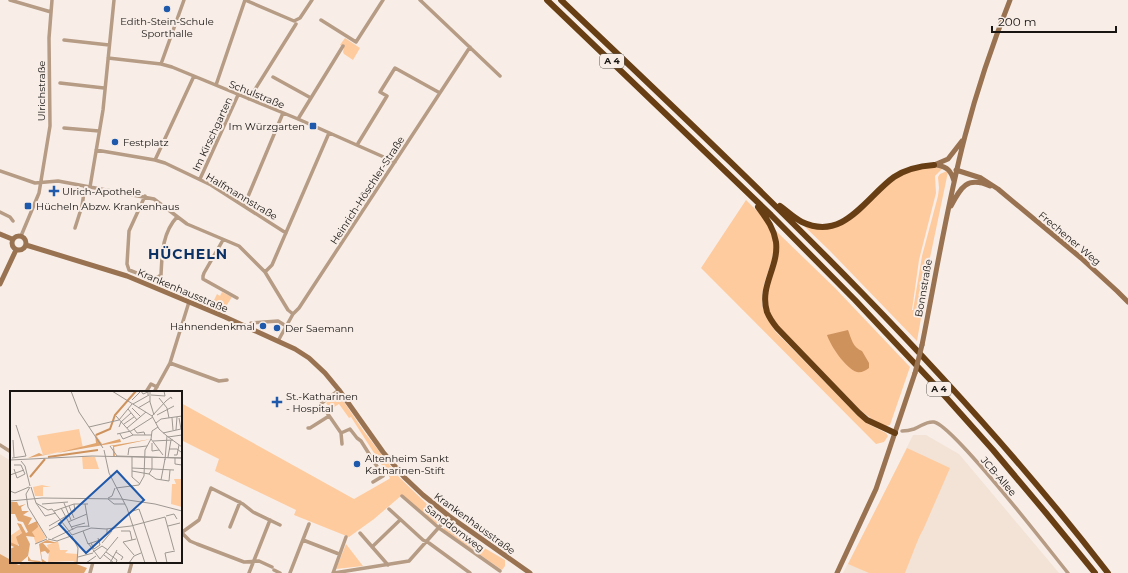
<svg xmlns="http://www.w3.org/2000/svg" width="1128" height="573" font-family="Montserrat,sans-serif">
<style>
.built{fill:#f2e3d6}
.green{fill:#fecb9f}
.forest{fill:#e1a56f}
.water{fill:#ce925d}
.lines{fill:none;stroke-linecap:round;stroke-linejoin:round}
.street{stroke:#b69b85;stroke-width:3.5}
.secondary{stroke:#997251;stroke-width:5}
.highway{stroke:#683f14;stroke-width:6}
.secondary-bridge{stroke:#997251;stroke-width:5}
.poi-dot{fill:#1f59ab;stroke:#f8eee7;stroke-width:1.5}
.labels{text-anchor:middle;stroke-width:4;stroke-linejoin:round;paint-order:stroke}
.shield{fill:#f8eee7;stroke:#5b5653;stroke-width:1}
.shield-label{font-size:9px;font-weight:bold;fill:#181513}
.poi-label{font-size:10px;fill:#181513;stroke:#f8eee7;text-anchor:start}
.street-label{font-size:10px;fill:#181513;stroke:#f8eee7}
.district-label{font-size:14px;font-weight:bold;letter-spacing:1px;fill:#0c3165;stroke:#f8eee7}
.inset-river{fill:none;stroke:#ce925d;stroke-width:2}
.inset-road{fill:none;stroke:#9e9792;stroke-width:1}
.view{fill:#1f59ab;fill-opacity:0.15;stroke:#1f59ab;stroke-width:2}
.inset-edge{fill:none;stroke:#181513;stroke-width:2}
</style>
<rect width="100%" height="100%" fill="#f8eee7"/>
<path class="built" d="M 913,435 L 926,435 L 959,454 L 1059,573 L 843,573 L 880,502 Z
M 0,454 L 11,461 L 11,560 L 0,554 Z"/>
<path class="green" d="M 345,38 L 360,48 L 353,60 L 344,54 L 343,52 L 344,47 L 340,45 Z
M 934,167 L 943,168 L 935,176 L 936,193 L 919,260 L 912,310 L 913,310 L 922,256 L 938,196 L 939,188 L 938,177 L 940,174 L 947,171 L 948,172 L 926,277 L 924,301 L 917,341 L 830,251 L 802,224 L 835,227 L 892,181 L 911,170 Z
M 746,200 C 753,207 761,214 767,222 C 787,254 756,278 763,309 C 766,317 771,324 775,331 L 857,415 L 868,424 L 886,433 L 888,436 L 884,442 L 876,444 L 701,268 Z
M 776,231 L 835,288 L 910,367 L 890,425 L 886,426 L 872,419 L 861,411 L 781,329 L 771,316 L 768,307 L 767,294 L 779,243 Z
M 222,292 L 232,297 L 223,311 L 213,307 L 216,302 L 214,300 L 217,294 L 220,296 Z
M 338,396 L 342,399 L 365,433 L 399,477 L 436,513 L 438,520 L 436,525 L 402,495 L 374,519 L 349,537 L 294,515 L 296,510 L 215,471 L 219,459 L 181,440 L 181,403 L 354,499 L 389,479 L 390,478 L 351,417 L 349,418 L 339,404 L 331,409 L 326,403 L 334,397 Z
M 907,448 L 950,468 L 923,530 C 919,535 909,564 905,573 L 869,573 L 848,564 Z
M 453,526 L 481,546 L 505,560 L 505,566 L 502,570 L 443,529 L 446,527 Z
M 346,544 L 363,566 L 336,569 Z"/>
<path class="forest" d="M 0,554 L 11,560 L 11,562 L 19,565 L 24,562 L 71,562 L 87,568 L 84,573 L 0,573 Z"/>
<path class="water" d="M 848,330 C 851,338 853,348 862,351 L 869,363 L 869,368 C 865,371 861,373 857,372 C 846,369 830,345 827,335 Z"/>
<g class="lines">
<path class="street" d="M 10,0 L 51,12
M 245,0 L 294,21 L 300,18 L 312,0
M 420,0 L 500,76
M 321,20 L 356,42 L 383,0
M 64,40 L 109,45
M 108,58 L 161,64 L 172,67 L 298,119 L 395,162
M 161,64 L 184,0
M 273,77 L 311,98
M 60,83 L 104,88
M 216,85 L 245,0
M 249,99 L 296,24
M 298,119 L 343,46
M 64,128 L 99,131
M 357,145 L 387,96 L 380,92 L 395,68 L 440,93
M 96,150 L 155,160 L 165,163 L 211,185 L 286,233
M 155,160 L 194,76
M 0,171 L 35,183 L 58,181 L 154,199 L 187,224 L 239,246 L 265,272 L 288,310 L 293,314
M 200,179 L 238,95
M 90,187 L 103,110 L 114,0
M 145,196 L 129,231 L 127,264 L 129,270 C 138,273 154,283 161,275 C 162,255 162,233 177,217
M 244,206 L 283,113
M 0,212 L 10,217 L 13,221
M 75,228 L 82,206 L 85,186
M 21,236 L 39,193 L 50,126 L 49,38 L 52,0
M 223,240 L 204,273 L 203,276 L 203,279 L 237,298
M 265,272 L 272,265 L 329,133
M 251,323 L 278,321 L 286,326
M 278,341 L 293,314 L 299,308 L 470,47
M 170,363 L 219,381 L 227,380
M 339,390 L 323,402 L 321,404 L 341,433 L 342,444
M 146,392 L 151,384 L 157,387
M 154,392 L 170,363 L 189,302
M 308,428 L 310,428 L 329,416
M 902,431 C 906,431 911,430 914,429 C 922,426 926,421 934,422 C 954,426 1050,551 1068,573
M 341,433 L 350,429 L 357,438 L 361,441 L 383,476 L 373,482
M 0,445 L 11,452
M 402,496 L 439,528 L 500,571
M 389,509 L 423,540 L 429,543 L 470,573
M 230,527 L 240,502
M 181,532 L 190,541 L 197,544 L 244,562 L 259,561 L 272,567
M 181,533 L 199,520 L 211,488 L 243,504 L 253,512 L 280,525
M 360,533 L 388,565
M 303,540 L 339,554
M 372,547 L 400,520
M 274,570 L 280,573
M 90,573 L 93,562
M 129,573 L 132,562
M 249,573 L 270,520
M 290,573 L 309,524
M 333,573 L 346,537
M 334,573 L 409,561 L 449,516"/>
<path class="secondary" d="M 934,165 L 948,159 L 962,141
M 937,165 C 948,167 951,171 954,181
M 956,170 L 981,178 L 998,189 L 1081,258 L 1117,291 L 1128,302
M 951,206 C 961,187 967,176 990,186
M 0,234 L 12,239
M12 243a7 7 0 1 1 14 0a7 7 0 1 1-14 0Z
M 26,245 L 127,276 L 225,317 L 295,349 L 309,358 L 325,373 L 339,390 L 383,452 L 404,477 L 423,495 L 449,516 L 530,573
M 0,284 L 16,250
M 922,345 C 936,275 947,205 965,136 C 977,90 992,45 1010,0
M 837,573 L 876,489 L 915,373"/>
<path class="highway" d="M 547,0 L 771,215 L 855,300 L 935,385 L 993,450 L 1046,513 L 1095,573
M 561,0 C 752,182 946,363 1108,573
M 780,206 C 787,211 794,218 802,222 C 844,242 866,197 894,177 C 906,169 920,166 934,165
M 758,207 C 766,218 774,228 776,242 C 779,267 759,286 767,312 C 769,317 773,323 777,328 L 859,413 L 867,420 L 895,433"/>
<path class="secondary-bridge" d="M 915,373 L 922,345"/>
</g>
<g class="poi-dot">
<circle cx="167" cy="9" r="4"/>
<rect x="309" y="122" width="8" height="8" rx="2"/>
<circle cx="115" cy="142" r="4"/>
<path d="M52 185h4v4h4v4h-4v4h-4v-4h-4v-4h4z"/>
<rect x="24" y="202" width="8" height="8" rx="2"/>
<circle cx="263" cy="326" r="4"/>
<circle cx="277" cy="328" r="4"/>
<path d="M275 396h4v4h4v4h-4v4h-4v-4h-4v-4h4z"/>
<circle cx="357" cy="464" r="4"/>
</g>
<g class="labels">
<g class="shield">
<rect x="600" y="54" width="24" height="14" rx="3"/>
<rect x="927" y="382" width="24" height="14" rx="3"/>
</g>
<g class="shield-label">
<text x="612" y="64">A 4</text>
<text x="939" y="392">A 4</text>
</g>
<g class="poi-label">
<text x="167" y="25" text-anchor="middle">Edith-Stein-Schule<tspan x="167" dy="12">Sporthalle</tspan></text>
<text x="305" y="130" text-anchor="end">Im Würzgarten</text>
<text x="123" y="146">Festplatz</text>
<text x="62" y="195">Ulrich-Apothele</text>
<text x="36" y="210">Hücheln Abzw. Krankenhaus</text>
<text x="255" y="330" text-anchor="end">Hahnendenkmal</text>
<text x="285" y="332">Der Saemann</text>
<text x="286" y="400">St.-Katharinen<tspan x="286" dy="12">- Hospital</tspan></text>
<text x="365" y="462">Altenheim Sankt<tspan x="365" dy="12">Katharinen-Stift</tspan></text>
</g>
<g class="street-label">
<text transform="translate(41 91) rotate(-90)" y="4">Ulrichstraße</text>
<text transform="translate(257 94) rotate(22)" y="4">Schulstraße</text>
<text transform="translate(212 134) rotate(-65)" y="4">Im Kirschgarten</text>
<text transform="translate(367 190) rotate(-57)" y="4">Heinrich-Höschler-Straße</text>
<text transform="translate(242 196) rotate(31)" y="4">Halfmannstraße</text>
<text transform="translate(1070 238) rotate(40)" y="4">Frechener Weg</text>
<text transform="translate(923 288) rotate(-80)" y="4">Bonnstraße</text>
<text transform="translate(183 290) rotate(23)" y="4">Krankenhausstraße</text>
<text transform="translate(999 476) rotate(49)" y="4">JCB-Allee</text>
<text transform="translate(475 523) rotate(36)" y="4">Krankenhausstraße</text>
<text transform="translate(455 528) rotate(37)" y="4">Sanddornweg</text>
</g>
<g class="district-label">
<text x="188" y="259">HÜCHELN</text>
</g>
</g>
<g transform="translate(10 391)">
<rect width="172" height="172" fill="#f8eee7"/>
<path d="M 69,38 L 73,57 L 33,64 L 27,45 ZM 72,65 L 85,66 L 89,78 L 73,78 ZM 164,88 L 172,88 L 172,116 L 161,113 L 162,93 L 166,93 ZM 32,94 L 41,96 L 33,96 L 33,105 L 25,105 L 23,96 ZM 23,123 L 36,147 L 26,153 L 22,141 L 27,132 ZM 10,138 L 12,142 L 8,144 L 8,156 L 1,152 L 0,145 ZM 48,150 L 50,159 L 58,159 L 55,162 L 68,163 L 67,172 L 63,170 L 38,171 L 39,161 L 37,154 Z" fill="#fecb9f"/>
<path d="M 85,43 L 92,53 L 110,48 L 111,51 L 18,67 L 29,62 L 33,64 L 47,62 L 86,52 ZM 141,48 L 104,56 L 105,65 L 103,65 L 103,55 L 99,55 ZM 0,111 L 7,111 L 9,115 L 16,113 L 11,116 L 12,120 L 19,120 L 13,124 L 22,127 L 18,134 L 27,130 L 28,136 L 22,141 L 25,146 L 16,145 L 20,153 L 18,165 L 21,169 L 30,170 L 32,172 L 18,170 L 18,165 L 10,172 L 0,172 L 0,158 L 4,156 L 0,154 L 0,151 L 9,155 L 6,146 L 12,142 L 7,132 L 11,133 L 16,142 L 18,141 L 13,131 L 8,130 L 5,123 L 0,123 ZM 37,149 L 47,152 L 33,152 L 40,160 L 38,163 L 35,160 L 31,161 L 32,168 L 38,172 L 32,172 L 29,153 Z" fill="#e1a56f"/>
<path class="inset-river" d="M 86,44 L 100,38 L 105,24 L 126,0M 38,66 L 88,59M 20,86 L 35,68"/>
<path class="inset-road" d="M 61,0 L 69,21 L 93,57M 102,0 L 142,25 L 149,38 L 157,45 L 155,69M 140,0 L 140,11 L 144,24M 141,4 L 155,5 L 154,0M 149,7 L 157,17 L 159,27M 122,9 L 131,0 L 133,3 L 138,1 L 138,4M 123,13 L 139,4M 122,17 L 131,26M 128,17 L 140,10M 118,18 L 127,29M 147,24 L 164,15M 106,25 L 123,44 L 142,44M 142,25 L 156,10 L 161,6 L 162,8M 162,27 L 163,39M 146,32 L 151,28 L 172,25M 114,33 L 124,26M 79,36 L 109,29 L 122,13M 109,36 L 111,31 L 121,22M 117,37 L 136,21M 124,38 L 127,42 L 134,41 L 135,44M 166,39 L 167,26M 153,42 L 171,38 L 169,27M 107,43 L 121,40 L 143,26M 110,43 L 113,48 L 123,44M 157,45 L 172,56M 158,46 L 172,44M 141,48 L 153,64M 3,49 L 4,66M 143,50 L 163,49M 142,52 L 142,60 L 149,59M 100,55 L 107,65 L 172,67M 159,58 L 167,58 L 171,61M 94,59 L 99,82 L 117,117 L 135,172M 118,64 L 119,57 L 137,55M 164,64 L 167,64 L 169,54M 122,66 L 122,86 L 130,93M 158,66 L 161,49M 2,67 L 16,65 L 6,34M 165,67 L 165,73 L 172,74M 0,69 L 82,65 L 172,67M 11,70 L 15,75 L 20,95M 122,77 L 164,79M 4,78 L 7,87 L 15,83 L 11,74 L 4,74M 122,80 L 139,83M 139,83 L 146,88 L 159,90 L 160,79M 139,83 L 142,78 L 142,67M 0,84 L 14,79M 151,89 L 155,68M 20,96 L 16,103 L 18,116 L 37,147M 21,96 L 26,112 L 38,119 L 42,118 L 62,144M 106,97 L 129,94 L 134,85 L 135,59 L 141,48 L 142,40 L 148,36M 0,100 L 5,102 L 19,96M 98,107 L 102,105 L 105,97M 98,108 L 104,113 L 115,113M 0,110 L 32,107 L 111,108 L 145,113 L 172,120M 26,112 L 35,125 L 46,122M 54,112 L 61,129M 32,113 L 58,111M 75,113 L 79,136M 59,115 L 64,127M 51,117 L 63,139M 44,120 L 64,113 L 78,113M 123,120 L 129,118 L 134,132M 156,125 L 164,123 L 167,128M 58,131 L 77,123M 134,132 L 147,172M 39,135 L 65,120 L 64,113M 158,135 L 170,132M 61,136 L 75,132M 39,139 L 52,132M 73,140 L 78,153 L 90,149M 111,140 L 120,140 L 122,149M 62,144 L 81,137 L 96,138 L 121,135 L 155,126 L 164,159M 62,145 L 68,157M 38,148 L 47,150 L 61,145M 42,148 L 67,136 L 79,135M 90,149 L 97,143 L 97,138M 78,152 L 90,168M 81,152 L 84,158 L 90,154 L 88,147M 92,152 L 102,140M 25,153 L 37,148M 83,161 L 92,155 L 98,159M 96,161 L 107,169 L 106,172M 106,161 L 113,166 L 111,169M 94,164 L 104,172M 124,164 L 113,151 L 126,148M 68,166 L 83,162M 90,168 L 108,146M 67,172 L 68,157M 76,172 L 86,165M 100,172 L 107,159M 119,172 L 124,165 L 131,162M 157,172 L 155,162 L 165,160"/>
<path class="view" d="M 107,80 L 134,109 L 76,162 L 49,133 Z"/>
<rect width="172" height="172" class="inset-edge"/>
</g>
<path d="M992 26v6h124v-6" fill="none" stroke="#181513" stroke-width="2"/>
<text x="998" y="26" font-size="12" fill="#181513" stroke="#f8eee7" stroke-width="3" paint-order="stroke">200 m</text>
</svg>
